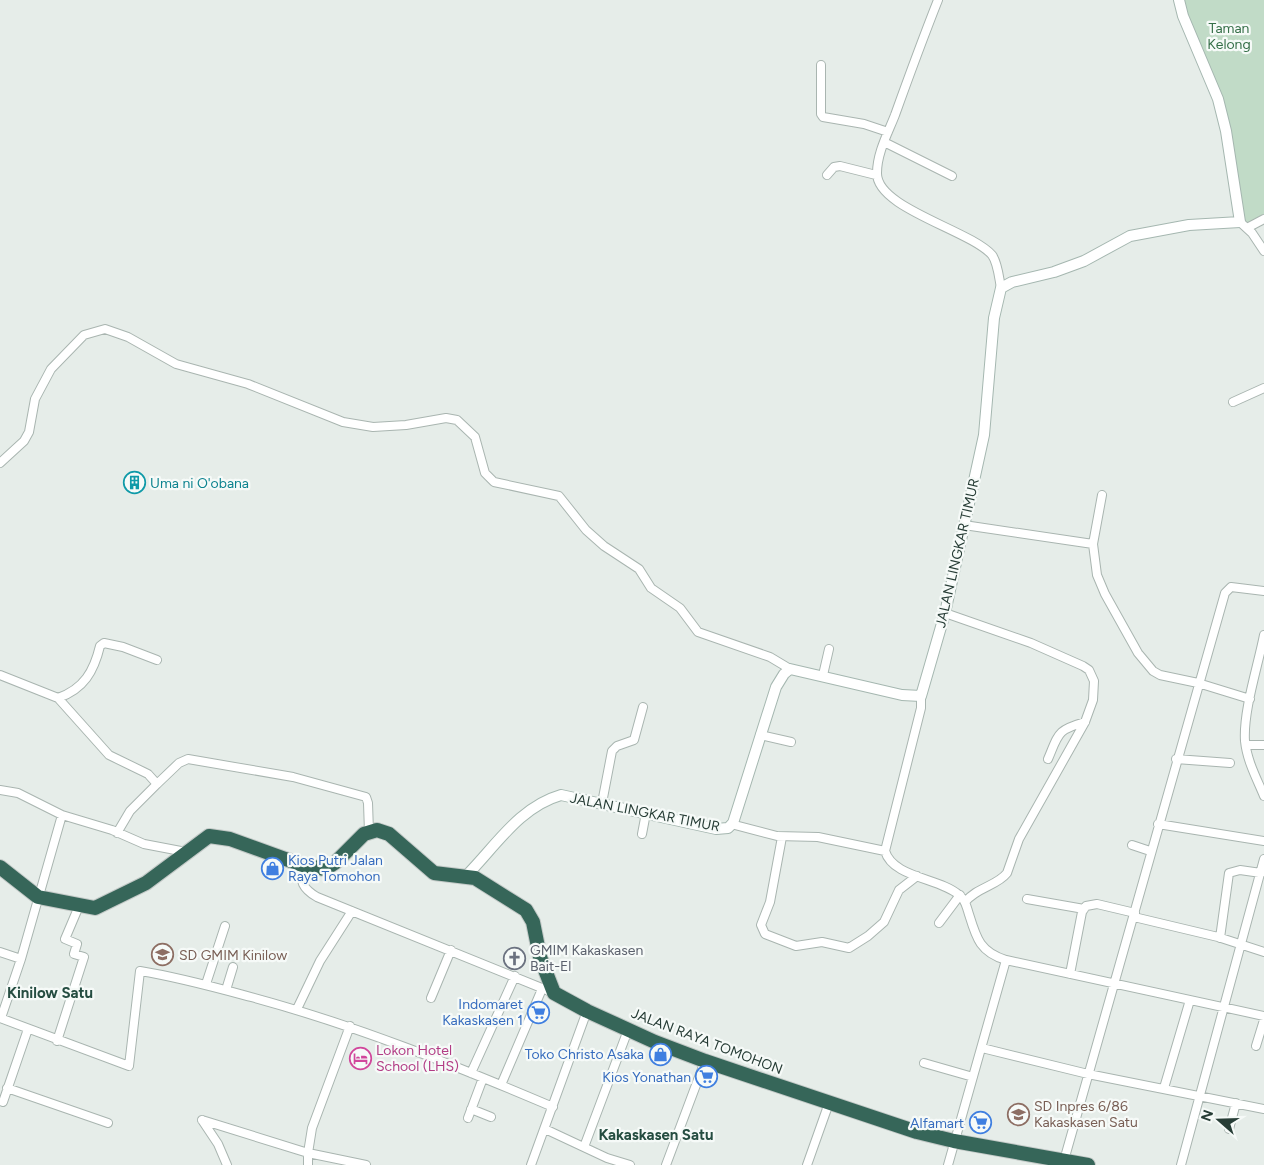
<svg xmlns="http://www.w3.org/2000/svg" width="1264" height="1165" font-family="Figtree,sans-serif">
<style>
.green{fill:#c1dbc7}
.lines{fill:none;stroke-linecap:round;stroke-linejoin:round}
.street-casing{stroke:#a9b5b0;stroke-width:10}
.secondary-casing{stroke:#a5b7b0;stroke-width:12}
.highway-casing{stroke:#c3c9c7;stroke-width:16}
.street{stroke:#fff;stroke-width:8}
.secondary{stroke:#fff;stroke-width:10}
.highway{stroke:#366659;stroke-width:14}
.labels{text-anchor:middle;stroke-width:4.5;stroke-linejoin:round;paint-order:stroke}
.park-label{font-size:14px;fill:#356f48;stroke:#f6faf8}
.culture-label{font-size:14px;fill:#0d838f;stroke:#f6faf8;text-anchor:start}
.street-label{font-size:14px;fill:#273d36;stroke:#f6faf8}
.shop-label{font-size:14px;fill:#366cbe;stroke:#f6faf8;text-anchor:end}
.worship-label{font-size:14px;fill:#5b616d;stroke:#f6faf8;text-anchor:start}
.education-label{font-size:14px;fill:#785e54;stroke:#f6faf8;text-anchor:start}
.hotel-label{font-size:14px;fill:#b23c85;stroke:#f6faf8;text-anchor:start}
.neighbourhood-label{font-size:15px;font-weight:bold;fill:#254d41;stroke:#f6faf8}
</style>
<rect width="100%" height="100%" fill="#e6ede9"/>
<path class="green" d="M 1179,0 L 1264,0 L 1264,219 L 1252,233 L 1240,221 L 1226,131 Z"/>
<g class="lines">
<defs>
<path id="street" d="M 938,0 C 923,38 909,76 895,115 C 888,133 877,153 877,173 C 876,208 970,230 992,255 C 998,263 999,278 1001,288
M 821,65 L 821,114 L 823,117 L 864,124 L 888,132
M 884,142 L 952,176
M 827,175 L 834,167 L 840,166 L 876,175
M 1240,222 L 1252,233 L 1264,251
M 1247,228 L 1264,219
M 1233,402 L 1264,388
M 0,463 L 24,441 L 29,432 L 35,399 L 51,369 L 84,335 L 105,329 L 128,337 L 176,364 L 248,384 L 343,422 L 373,427 L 406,425 L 446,418 L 457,420 L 475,437 L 485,473 L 494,482 L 559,496 L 586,530 L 604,546 L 639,569 L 651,588 L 680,608 L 698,632 L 770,657 L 790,669
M 964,525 L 1093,544 L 1102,495
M 1093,544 L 1097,575 L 1105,594 L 1138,653 L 1153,671 L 1160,675 L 1198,683 L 1250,699
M 945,613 L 1031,643 L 1083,666 L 1089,670 L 1094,681 L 1093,700 L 1085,722 L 1019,839 L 1007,873 C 997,886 977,887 965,902
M 1264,635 C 1258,666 1243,711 1245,741 C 1247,761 1257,779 1264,796
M 0,675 L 58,698 L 109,755 L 148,774 L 157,784 L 130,811 L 117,833
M 823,675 L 829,649
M 58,698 C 84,689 94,671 100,646 L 104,643 L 123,647 L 157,660
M 760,735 L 791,742
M 1246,745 L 1264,745
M 1048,759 C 1059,733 1057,730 1085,722
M 1176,759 L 1230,763
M 157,784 L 179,763 L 188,759 L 293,777 L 366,797 L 368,803 L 369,832
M 0,790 L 18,793 L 62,815 L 112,830 L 144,844 L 186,852
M 602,803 L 612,751 L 617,746 L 634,740 L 643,707
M 731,824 L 777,836 L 818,837 L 885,851 C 893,878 940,878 959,895 C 965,899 966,905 968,911 C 976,937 979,952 1006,960
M 1158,824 L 1264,841
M 642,834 L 646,813
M 782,837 L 770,902 L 761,925 L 765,934 L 796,946 L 822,942 L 849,948 L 868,936 L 884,922 L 899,890 L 917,876
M 1132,845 L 1150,851
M 885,851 L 921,708 L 921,696
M 302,865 C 299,881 303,889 317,897 L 554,993
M 1027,899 L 1084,909
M 1134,917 L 1218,937 L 1264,952
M 939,923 L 960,895
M 1220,938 L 1229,873 L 1240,870 L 1261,873
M 0,952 L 21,959
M 1070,974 L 1082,912 L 1086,906 L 1097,904 L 1135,913
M 206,984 L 225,926
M 226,990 L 233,967
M 431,998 L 451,950
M 297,1009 L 320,961 L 352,911
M 0,1018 L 129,1066 L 140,971 C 178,977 214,987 251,997 C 355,1025 454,1065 553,1107
M 1,1018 L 21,959 L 62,815
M 57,1041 L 84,957 L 74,954 L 77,944 L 65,939 L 79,906
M 1256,1046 L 1264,1020
M 982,1048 L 1088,1074 L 1264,1109
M 924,1063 L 973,1077
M 471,1073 L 515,976
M 501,1085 L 542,989
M 7,1088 L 108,1123
M 1164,1088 L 1190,1000
M 3,1102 L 28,1029
M 471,1109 L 491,1117
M 468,1118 L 483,1078
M 202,1120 L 308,1153 L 312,1128 L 350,1026
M 202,1120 L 218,1144 L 227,1165
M 545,1129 L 607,1158 L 630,1165
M 1229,1129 L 1236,1103
M 584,1147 L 628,1030
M 1063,1164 L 1225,593 L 1231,587 L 1264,591
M 308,1165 L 308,1153 L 366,1165
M 531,1165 L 587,1011
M 666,1165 L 705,1061
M 807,1165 L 829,1103
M 948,1165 L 1006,960 L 1264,1016
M 1181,1165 L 1264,859"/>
<path id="secondary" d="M 466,876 C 495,847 519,807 561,795 L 716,829 L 728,828 L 733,823 L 776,687 L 784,674 L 790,669 L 902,695 L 921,696 L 945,613 L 984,435 L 994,318 L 1001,288 L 1012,282 L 1054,272 L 1084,261 L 1130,236 L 1189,225 L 1240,222 L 1226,131 L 1218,99 L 1183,16 L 1179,0"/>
<path id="highway" d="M 0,867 L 38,897 L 95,908 L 146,883 L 209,836 L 230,839 L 302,865 L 325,869 L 336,862 L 364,834 L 377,830 L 389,834 L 434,873 L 475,878 L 526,910 L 533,922 L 540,957 L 554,993 L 587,1011 L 655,1042 L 705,1061 L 917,1132 L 954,1141 L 1088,1165"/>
</defs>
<use href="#street" class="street-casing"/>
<use href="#secondary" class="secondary-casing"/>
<use href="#highway" class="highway-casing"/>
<use href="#street" class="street"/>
<use href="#secondary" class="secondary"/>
<use href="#highway" class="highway"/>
</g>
<defs>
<symbol id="building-ring" viewBox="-11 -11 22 22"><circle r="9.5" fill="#f6faf8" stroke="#0f9aa8" stroke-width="1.5"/><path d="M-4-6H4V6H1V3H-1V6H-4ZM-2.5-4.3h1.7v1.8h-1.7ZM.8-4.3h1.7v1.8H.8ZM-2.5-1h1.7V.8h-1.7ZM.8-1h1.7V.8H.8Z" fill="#0f9aa8"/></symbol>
<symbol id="shop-ring" viewBox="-11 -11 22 22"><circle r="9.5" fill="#f6faf8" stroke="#3f7fe0" stroke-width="1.5"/><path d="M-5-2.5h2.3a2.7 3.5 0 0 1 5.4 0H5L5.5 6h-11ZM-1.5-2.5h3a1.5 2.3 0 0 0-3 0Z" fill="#3f7fe0"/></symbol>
<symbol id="school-ring" viewBox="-11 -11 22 22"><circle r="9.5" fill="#f6faf8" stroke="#8d6e63" stroke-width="1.5"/><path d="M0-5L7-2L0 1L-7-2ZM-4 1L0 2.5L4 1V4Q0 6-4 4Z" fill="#8d6e63"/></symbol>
<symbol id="church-ring" viewBox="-11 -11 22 22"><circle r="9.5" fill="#f6faf8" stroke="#6b7280" stroke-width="1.5"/><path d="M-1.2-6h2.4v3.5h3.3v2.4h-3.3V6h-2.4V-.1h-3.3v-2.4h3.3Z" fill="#6b7280"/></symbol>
<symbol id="supermarket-ring" viewBox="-11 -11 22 22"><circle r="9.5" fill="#f6faf8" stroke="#3f7fe0" stroke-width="1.5"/><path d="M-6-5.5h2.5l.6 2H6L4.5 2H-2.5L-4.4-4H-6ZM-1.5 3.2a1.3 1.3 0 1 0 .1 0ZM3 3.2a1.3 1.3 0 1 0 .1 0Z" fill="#3f7fe0"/></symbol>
<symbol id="hotel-ring" viewBox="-11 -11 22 22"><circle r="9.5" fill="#f6faf8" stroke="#d1479c" stroke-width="1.5"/><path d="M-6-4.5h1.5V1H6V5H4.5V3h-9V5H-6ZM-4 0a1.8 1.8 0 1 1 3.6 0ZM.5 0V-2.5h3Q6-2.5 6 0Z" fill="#d1479c"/></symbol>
</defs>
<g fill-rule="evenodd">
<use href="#building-ring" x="122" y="470" width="25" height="25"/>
<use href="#shop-ring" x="260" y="856" width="25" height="25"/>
<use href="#school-ring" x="150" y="942" width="25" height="25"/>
<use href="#church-ring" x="502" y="946" width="25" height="25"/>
<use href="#supermarket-ring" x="526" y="1000" width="25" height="25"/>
<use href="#shop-ring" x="648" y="1042" width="25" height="25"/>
<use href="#hotel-ring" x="348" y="1046" width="25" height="25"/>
<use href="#supermarket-ring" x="694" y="1064" width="25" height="25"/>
<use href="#school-ring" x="1006" y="1102" width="25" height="25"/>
<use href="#supermarket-ring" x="968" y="1110" width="25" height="25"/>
</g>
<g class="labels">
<g class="park-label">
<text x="1229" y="33">Taman<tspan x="1229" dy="16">Kelong</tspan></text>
</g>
<g class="culture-label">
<text x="150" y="488">Uma ni O'obana</text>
</g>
<g class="street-label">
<text transform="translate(957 553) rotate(-77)" y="5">JALAN LINGKAR TIMUR</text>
<text transform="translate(645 812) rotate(11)" y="5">JALAN LINGKAR TIMUR</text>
<text transform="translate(707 1041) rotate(21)" y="5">JALAN RAYA TOMOHON</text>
</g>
<g class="shop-label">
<text x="288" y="865" text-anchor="start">Kios Putri Jalan<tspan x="288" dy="16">Raya Tomohon</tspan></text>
<text x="523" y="1009">Indomaret<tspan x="523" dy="16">Kakaskasen 1</tspan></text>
<text x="644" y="1059">Toko Christo Asaka</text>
<text x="691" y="1082">Kios Yonathan</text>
<text x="964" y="1128">Alfamart</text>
</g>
<g class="worship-label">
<text x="530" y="955">GMIM Kakaskasen<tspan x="530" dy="16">Bait-El</tspan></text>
</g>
<g class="education-label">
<text x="179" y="960">SD GMIM Kinilow</text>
<text x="1034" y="1111">SD Inpres 6/86<tspan x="1034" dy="16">Kakaskasen Satu</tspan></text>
</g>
<g class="hotel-label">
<text x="376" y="1055">Lokon Hotel<tspan x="376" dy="16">School (LHS)</tspan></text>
</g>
<g class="neighbourhood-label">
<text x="50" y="998">Kinilow Satu</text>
<text x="656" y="1140">Kakaskasen Satu</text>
</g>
</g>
<g transform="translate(1219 1120) rotate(290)" stroke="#f6faf8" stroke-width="4" paint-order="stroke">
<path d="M0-4L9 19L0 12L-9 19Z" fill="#273d36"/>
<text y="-8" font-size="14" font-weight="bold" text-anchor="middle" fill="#273d36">N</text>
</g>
</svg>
